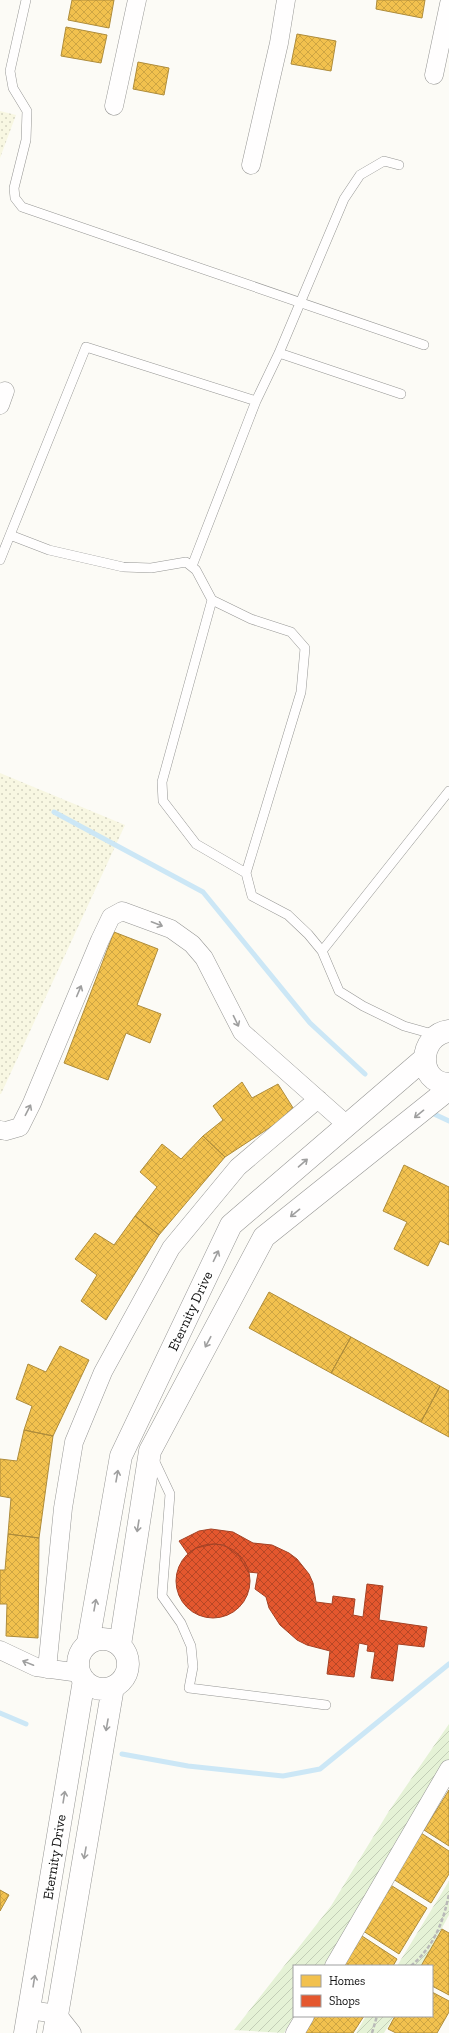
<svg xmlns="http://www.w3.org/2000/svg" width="449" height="2033" font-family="'Zilla Slab',serif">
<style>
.farmland{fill:url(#farmland-dots)}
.garden{fill:url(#garden-furrows)}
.homes{fill:url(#homes-cross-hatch);stroke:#ae8c3b}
.shops{fill:url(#shops-cross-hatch);stroke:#a44225}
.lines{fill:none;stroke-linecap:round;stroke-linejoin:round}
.stream{stroke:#cce7f6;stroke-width:5}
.service-casing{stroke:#969694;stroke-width:10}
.minor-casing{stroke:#969694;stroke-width:19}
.tertiary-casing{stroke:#969694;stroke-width:23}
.path{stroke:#b9b9b8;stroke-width:2.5;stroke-dasharray:4 2;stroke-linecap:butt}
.service{stroke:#fffefe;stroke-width:9}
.minor{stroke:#fffefe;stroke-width:18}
.tertiary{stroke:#fffefe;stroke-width:22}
.oneway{stroke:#9f9f9f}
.labels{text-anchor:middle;stroke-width:4;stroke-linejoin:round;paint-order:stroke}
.street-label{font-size:14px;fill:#101010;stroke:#fff}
</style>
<defs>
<pattern id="farmland-dots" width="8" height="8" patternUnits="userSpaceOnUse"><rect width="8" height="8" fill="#f8f7e2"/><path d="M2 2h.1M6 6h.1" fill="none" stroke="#d4d3c1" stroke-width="1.8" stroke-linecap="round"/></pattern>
<pattern id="garden-furrows" width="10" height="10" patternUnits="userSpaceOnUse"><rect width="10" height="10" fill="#e5f2d6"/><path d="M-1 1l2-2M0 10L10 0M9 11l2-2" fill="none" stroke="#c3ceb7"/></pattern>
<pattern id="homes-cross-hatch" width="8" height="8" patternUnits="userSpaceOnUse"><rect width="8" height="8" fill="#f2c14e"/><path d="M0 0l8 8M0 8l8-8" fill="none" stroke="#cea543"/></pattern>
<pattern id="shops-cross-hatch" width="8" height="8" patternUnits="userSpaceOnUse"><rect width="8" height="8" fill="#e4572e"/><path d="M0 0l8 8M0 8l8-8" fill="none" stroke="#b74726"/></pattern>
</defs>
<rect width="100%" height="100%" fill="#fcfbf6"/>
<path class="farmland" d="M 0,111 L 16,115 L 0,158 Z
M 0,773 L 125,825 L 1,1094 L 0,1094 Z"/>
<path class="garden" d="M 449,1724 L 449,1762 L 325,1966 L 294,1966 L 294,2016 L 284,2033 L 234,2030 L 331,1906 L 389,1811 Z
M 449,1881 L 449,1915 L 421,1966 L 397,1966 Z
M 366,2016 L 394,2016 L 384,2033 L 356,2033 Z"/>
<path class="homes" d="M 72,0 L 114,0 L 109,28 L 68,20 Z
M 377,0 L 425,0 L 422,18 L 376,9 Z
M 66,27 L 107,35 L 101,63 L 61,56 Z
M 297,34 L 336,41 L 331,71 L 291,64 Z
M 138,62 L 169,68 L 164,95 L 133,89 Z
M 114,932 L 158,949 L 137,1005 L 161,1014 L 150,1043 L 126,1033 L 108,1080 L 64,1063 Z
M 242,1082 L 252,1098 L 278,1084 L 295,1111 L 225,1157 L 203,1136 L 223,1120 L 213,1106 Z
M 203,1136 L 225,1157 L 159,1235 L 135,1216 L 157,1187 L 140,1172 L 162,1144 L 181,1159 Z
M 404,1165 L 449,1187 L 449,1245 L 440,1241 L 428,1266 L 394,1249 L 407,1222 L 383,1211 Z
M 135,1216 L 159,1235 L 106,1320 L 81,1301 L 97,1275 L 75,1259 L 95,1233 L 114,1245 Z
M 269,1292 L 351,1337 L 331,1373 L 249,1328 Z
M 351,1337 L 440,1386 L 421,1422 L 331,1373 Z
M 60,1346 L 89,1360 L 53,1436 L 24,1430 L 32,1406 L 16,1399 L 28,1364 L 46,1372 Z
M 440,1386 L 449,1391 L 449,1437 L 421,1422 Z
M 24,1430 L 53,1436 L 39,1538 L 8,1534 L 11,1498 L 0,1496 L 0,1459 L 17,1461 Z
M 8,1534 L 39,1538 L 38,1638 L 6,1636 L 7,1604 L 0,1604 L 0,1570 L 5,1570 Z
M 449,1790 L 449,1846 L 424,1830 Z
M 421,1833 L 449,1851 L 449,1874 L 431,1903 L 393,1879 Z
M 389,1884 L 427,1908 L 399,1954 L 360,1929 Z
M 0,1890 L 9,1895 L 0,1911 Z
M 442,1929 L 449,1933 L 449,1995 L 432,1986 L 432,1966 L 421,1966 Z
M 359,1934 L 397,1959 L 393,1966 L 339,1966 Z
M 432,1992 L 449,2001 L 449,2012 L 437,2033 L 396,2033 L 388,2029 L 395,2016 L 432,2016 Z
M 310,2016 L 364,2016 L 353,2033 L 304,2033 Z"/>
<path class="shops" d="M 211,1529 L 233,1532 L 253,1543 L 272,1545 L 289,1553 L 297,1559 L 309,1574 L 313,1583 L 316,1602 L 332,1604 L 333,1596 L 355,1599 L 353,1615 L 363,1617 L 367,1584 L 383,1586 L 379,1620 L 427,1627 L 424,1647 L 398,1644 L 393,1681 L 371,1678 L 375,1652 L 367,1651 L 368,1645 L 359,1643 L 354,1677 L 327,1674 L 330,1651 L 307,1645 L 297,1640 L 280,1625 L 269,1608 L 266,1597 L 255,1589 L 258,1573 L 248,1572 L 239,1556 L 224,1545 L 214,1544 L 196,1548 L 188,1554 L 179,1541 L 199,1531 Z
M176 1581a37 37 0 1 1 74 0a37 37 0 1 1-74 0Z"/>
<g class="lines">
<path class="stream" d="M 54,812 L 203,892 L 310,1023 L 365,1074
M 434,1114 L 449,1121
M 0,1713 L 26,1724
M 122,1754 L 188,1766 L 283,1776 L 320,1769 L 449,1664"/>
<defs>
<path id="service" d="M 26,0 L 10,71 L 13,88 L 27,111 L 26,140 L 14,188 L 15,198 L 22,207 L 424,345
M 279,353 L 401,394
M 10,535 L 86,347 L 256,401
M 0,560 L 10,535 L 49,550 L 123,567 L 151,568 L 186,562 L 196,570 L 212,600 L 251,619 L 291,632 L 305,648 L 301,692 L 246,873 L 252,896 L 288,915 L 308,934 L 322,951
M 192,566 L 256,401 L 279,353 L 344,199 L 360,175 L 384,161 L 399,165
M 212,600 L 162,782 L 163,801 L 196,844 L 246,873
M 436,1035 L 404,1026 L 363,1006 L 339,991 L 322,951 L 449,791
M 154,1460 L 170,1494 L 162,1596 L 181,1623 L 191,1646 L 193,1667 L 189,1688 L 326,1705"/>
<path id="minor" d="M 434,75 L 449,4
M 114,106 L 137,0
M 251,165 L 279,43 L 286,0
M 0,405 L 5,391
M 0,1130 L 6,1131 L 20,1127 L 32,1103 L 100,940 L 111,917 L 122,911 L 171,929 L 192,944 L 204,958 L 242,1032 L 347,1125
M 0,1650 L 36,1667 L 80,1673
M 47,1669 L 63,1508 L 74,1442 L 103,1372 L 171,1248 L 238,1167 L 318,1099
M 334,1966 L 449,1769
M 29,2010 L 57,2014 L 72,2033
M 295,2033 L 305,2016"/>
<path id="tertiary" d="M 449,1031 C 418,1035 416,1083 449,1084
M78 1664a25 25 0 1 1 50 0a25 25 0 1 1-50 0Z
M 88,1643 L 121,1456 L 231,1225 L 424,1059
M 120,1645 L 150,1451 L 264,1237 L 449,1089
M 25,2033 L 84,1680
M 54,2033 L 113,1687"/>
</defs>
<use href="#service" class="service-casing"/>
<use href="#minor" class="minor-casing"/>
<use href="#tertiary" class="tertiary-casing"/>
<path class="path" d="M 411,1966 C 434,1946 443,1923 449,1894
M 372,2033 L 377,2016"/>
<use href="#service" class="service"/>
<use href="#minor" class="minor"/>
<use href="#tertiary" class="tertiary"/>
</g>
<defs><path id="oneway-shaft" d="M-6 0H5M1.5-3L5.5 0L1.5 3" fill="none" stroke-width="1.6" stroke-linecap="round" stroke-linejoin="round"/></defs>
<g class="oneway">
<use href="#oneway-shaft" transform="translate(157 924) rotate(21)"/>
<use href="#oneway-shaft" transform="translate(79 991) rotate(-67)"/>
<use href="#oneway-shaft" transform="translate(236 1021) rotate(64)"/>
<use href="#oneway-shaft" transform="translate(28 1110) rotate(-63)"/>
<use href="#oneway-shaft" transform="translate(419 1114) rotate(141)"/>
<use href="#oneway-shaft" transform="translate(303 1163) rotate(-41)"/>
<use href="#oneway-shaft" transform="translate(295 1213) rotate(141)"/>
<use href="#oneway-shaft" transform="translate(216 1256) rotate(-64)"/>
<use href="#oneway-shaft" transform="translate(208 1342) rotate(118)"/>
<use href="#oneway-shaft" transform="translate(117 1476) rotate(-80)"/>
<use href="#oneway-shaft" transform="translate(138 1526) rotate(99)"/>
<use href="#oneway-shaft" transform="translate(95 1605) rotate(-80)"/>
<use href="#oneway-shaft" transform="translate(28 1663) rotate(-158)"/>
<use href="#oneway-shaft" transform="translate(107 1725) rotate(100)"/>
<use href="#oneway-shaft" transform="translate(64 1797) rotate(-81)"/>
<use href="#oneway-shaft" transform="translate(85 1853) rotate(100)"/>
<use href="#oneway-shaft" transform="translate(34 1981) rotate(-81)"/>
</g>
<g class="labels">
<g class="street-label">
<text transform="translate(190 1311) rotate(-65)" y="5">Eternity Drive</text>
<text transform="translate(54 1857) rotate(-81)" y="5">Eternity Drive</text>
</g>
</g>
<rect x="293" y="1965" width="140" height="52" fill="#ffffff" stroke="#9f9f9f"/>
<rect x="301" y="1975" width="20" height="12" fill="#f2c14e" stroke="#9f9f9f"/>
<text x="329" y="1985" font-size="12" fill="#101010">Homes</text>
<rect x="301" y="1995" width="20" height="12" fill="#e4572e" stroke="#9f9f9f"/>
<text x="329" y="2005" font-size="12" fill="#101010">Shops</text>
</svg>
